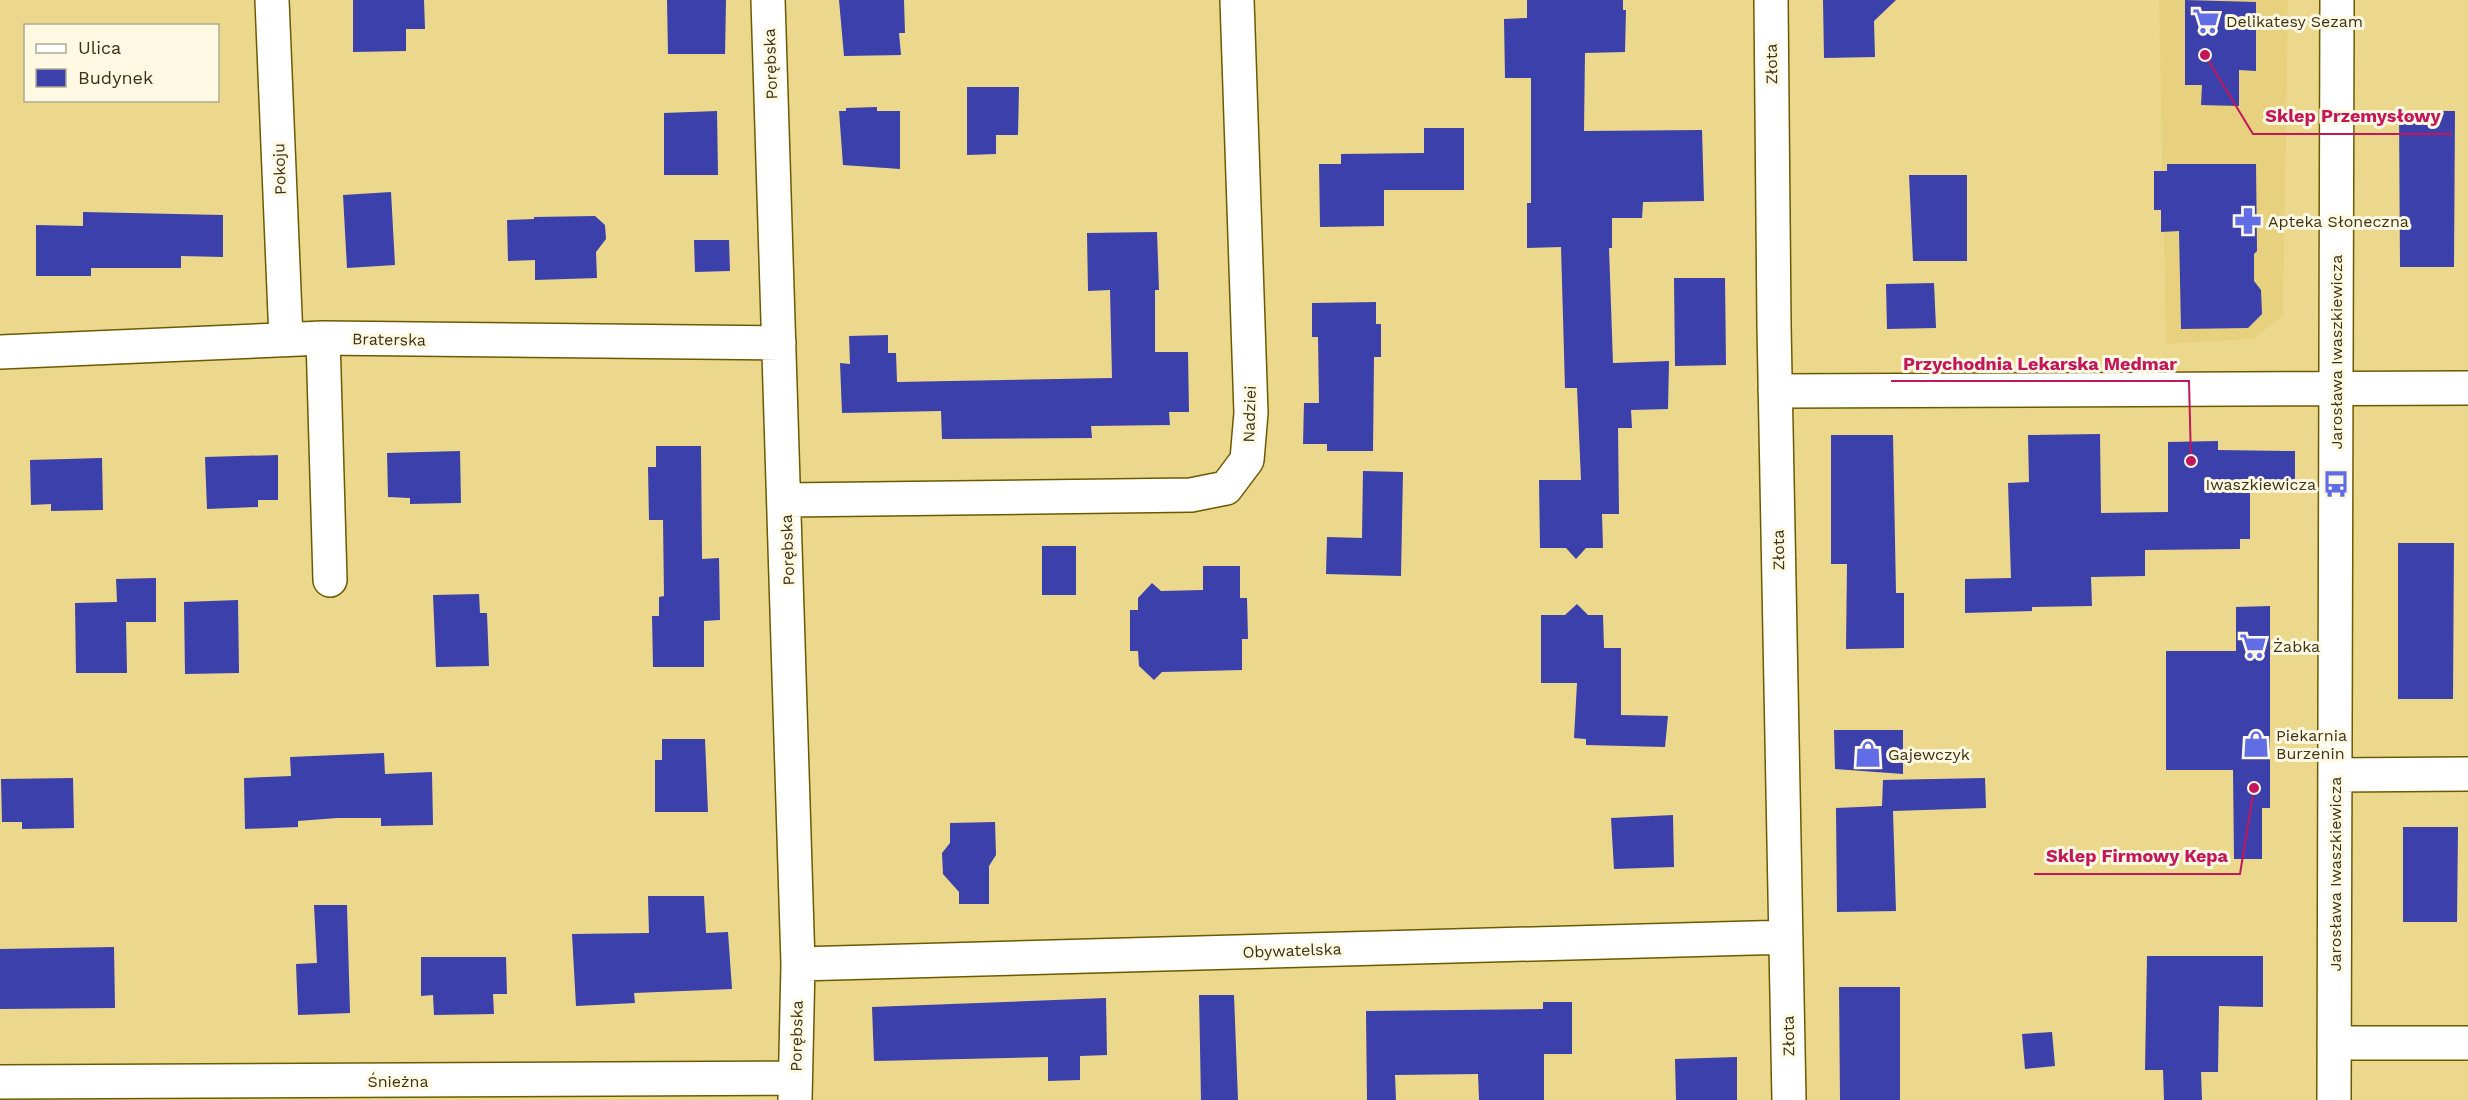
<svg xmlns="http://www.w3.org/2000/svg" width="2468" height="1100" font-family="'Work Sans',sans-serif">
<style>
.built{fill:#e7d17e}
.building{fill:#3b40aa}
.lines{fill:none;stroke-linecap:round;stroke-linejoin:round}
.minor-casing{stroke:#6c5a01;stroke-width:36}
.minor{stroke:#fff;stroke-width:33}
.labels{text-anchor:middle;stroke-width:6;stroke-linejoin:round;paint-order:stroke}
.poi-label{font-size:16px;fill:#3b3315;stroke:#fff9e4;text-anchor:start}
.street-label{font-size:16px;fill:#3b3315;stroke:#fff9e4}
.leader{fill:none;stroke:#c2185b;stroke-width:2}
.callout-dot{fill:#c2185b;stroke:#fff9e4;stroke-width:2}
.callout-label{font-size:18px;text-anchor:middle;font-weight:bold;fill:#c2185b;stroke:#fff9e4;stroke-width:6;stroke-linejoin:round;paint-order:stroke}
</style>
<rect width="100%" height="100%" fill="#ebd88d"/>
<path class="built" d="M 2159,0 L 2288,0 L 2283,316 L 2253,339 L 2166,344 Z"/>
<path class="building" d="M 353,0 L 424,0 L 425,29 L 406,29 L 406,51 L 353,52 Z
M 667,0 L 726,0 L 725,54 L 668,54 Z
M 839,0 L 904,0 L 905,33 L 899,33 L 901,55 L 844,56 Z
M 1527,0 L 1623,0 L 1623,10 L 1626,10 L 1625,52 L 1585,53 L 1584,131 L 1702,130 L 1704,201 L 1643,202 L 1642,218 L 1612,218 L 1612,248 L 1609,248 L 1613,363 L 1669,361 L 1668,409 L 1631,410 L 1632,428 L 1618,428 L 1619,514 L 1602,514 L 1603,548 L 1586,548 L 1576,559 L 1566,548 L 1540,548 L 1539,480 L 1581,480 L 1577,388 L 1565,388 L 1561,247 L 1527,248 L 1527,203 L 1531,203 L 1531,78 L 1505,78 L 1504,19 L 1527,18 Z
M 1823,0 L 1896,0 L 1874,21 L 1875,57 L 1824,58 Z
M 2185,0 L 2256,2 L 2256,71 L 2239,70 L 2239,106 L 2201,105 L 2202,85 L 2185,85 Z
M 967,87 L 1019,87 L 1018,135 L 996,135 L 996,154 L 967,155 Z
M 877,107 L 877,111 L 900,111 L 900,169 L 843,165 L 839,111 L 846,111 L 846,108 Z
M 717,111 L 718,175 L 664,175 L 664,113 Z
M 2399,111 L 2455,111 L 2454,267 L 2400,267 Z
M 1424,128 L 1464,128 L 1464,190 L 1384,190 L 1384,226 L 1320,227 L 1319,164 L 1341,164 L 1341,154 L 1424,153 Z
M 2167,164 L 2256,164 L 2257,251 L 2254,254 L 2254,281 L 2261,290 L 2262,314 L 2248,328 L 2181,329 L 2179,231 L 2161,232 L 2161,210 L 2154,210 L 2154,171 L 2167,171 Z
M 1909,175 L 1967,175 L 1967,261 L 1913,261 Z
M 391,192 L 395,265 L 347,268 L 343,195 Z
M 83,212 L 223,215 L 223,257 L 181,256 L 181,268 L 91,268 L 91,276 L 36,276 L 36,225 L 83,226 Z
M 595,216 L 605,225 L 606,239 L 596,252 L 597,278 L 535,280 L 535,260 L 508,261 L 507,220 L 534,219 L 534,217 Z
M 1157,232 L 1159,290 L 1155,290 L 1155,352 L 1188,352 L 1189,412 L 1169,412 L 1170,425 L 1091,426 L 1092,438 L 942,439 L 941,411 L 842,413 L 840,363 L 850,364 L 849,336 L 888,335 L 888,353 L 896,353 L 897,382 L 1112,378 L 1110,290 L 1088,291 L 1087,233 Z
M 694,240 L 729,240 L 730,271 L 695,272 Z
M 1674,278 L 1725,278 L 1726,365 L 1675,366 Z
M 1934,283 L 1936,328 L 1887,329 L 1886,284 Z
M 1376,302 L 1376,324 L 1381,324 L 1381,357 L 1374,357 L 1373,451 L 1327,451 L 1327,444 L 1303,444 L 1304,403 L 1319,403 L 1318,337 L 1312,337 L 1312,303 Z
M 2100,434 L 2101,513 L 2168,512 L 2168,442 L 2218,441 L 2218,450 L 2295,451 L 2295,483 L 2250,483 L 2250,539 L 2240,539 L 2240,549 L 2145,550 L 2145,576 L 2091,577 L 2092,606 L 2032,607 L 2032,611 L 1965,613 L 1965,579 L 2011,578 L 2008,483 L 2029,482 L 2028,435 Z
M 1831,435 L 1893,435 L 1896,593 L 1904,593 L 1904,648 L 1846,649 L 1847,564 L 1831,564 Z
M 656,446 L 701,446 L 702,559 L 719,558 L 720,620 L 704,621 L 704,667 L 653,667 L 652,616 L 659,616 L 659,597 L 664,596 L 663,520 L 649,520 L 648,467 L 656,467 Z
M 460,451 L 461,503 L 410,504 L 410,498 L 388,497 L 387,453 Z
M 278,455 L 278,500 L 258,500 L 258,507 L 207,509 L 205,457 Z
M 102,458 L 103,510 L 51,511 L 51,504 L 31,505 L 30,460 Z
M 1363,471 L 1403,472 L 1401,576 L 1326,574 L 1327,537 L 1362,538 Z
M 2398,543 L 2454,543 L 2453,699 L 2398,699 Z
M 1042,546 L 1076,546 L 1076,595 L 1042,595 Z
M 1203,566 L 1240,566 L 1240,598 L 1247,598 L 1248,639 L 1242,639 L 1242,670 L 1162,672 L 1154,680 L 1139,666 L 1138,651 L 1130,651 L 1130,610 L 1138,610 L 1138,598 L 1152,583 L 1161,591 L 1203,590 Z
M 156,578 L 156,622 L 126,622 L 127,673 L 76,673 L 75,603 L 117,602 L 116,579 Z
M 479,594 L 480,613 L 487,613 L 489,666 L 436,667 L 433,595 Z
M 238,600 L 239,673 L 185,674 L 184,602 Z
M 1577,604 L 1588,615 L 1603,615 L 1604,648 L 1621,648 L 1621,715 L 1668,716 L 1665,747 L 1586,745 L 1586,739 L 1574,738 L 1577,683 L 1541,683 L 1541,615 L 1565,615 Z
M 2270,606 L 2270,808 L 2262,808 L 2262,859 L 2234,859 L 2233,770 L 2166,770 L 2166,651 L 2236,651 L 2236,607 Z
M 1834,730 L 1903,730 L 1903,774 L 1835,769 Z
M 662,739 L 705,739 L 708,812 L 655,812 L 655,760 L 662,760 Z
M 384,753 L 385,774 L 432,772 L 433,825 L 381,826 L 381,818 L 337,818 L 298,821 L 298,827 L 245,829 L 244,778 L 291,776 L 290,757 Z
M 73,778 L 74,828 L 22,829 L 22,822 L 2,822 L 1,779 Z
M 1985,778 L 1986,808 L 1893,811 L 1896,911 L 1837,912 L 1836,808 L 1882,806 L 1883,780 Z
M 1673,815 L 1674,867 L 1614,869 L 1611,818 Z
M 995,822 L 996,855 L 989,866 L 989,904 L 959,904 L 959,892 L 943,874 L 942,853 L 950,843 L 950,823 Z
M 2403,827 L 2458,827 L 2457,922 L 2403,922 Z
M 648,896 L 704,896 L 706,933 L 728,932 L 732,989 L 634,993 L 635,1003 L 576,1006 L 572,934 L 649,933 Z
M 314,905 L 347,905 L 350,1013 L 298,1015 L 296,964 L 317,963 Z
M 114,947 L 115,1008 L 0,1009 L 0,949 Z
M 2147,956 L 2263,956 L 2263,1007 L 2219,1006 L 2218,1072 L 2201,1072 L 2202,1100 L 2164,1100 L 2163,1070 L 2145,1070 Z
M 421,957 L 506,957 L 507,994 L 493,994 L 494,1014 L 434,1015 L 433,995 L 421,996 Z
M 1839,987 L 1900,987 L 1900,1100 L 1840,1100 Z
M 1199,995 L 1234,995 L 1238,1100 L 1201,1100 Z
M 1106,998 L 1107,1055 L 1080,1056 L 1080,1080 L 1048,1081 L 1048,1057 L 874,1061 L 872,1007 Z
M 1543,1002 L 1572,1002 L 1572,1054 L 1544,1054 L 1544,1100 L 1479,1100 L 1478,1074 L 1395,1075 L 1396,1100 L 1367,1100 L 1366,1011 L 1543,1009 Z
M 2052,1032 L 2055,1066 L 2025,1069 L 2022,1034 Z
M 1737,1057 L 1737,1100 L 1676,1100 L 1675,1059 Z"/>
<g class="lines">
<defs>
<path id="minor" d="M 272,0 L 286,339
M 768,0 L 798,964 L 795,1100
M 1771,0 L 1774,325 L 1789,1100
M 323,338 L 330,580
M 0,352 L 323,338 L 779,343
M 1775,391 L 2468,388
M 786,500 L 1191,495 L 1226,488 L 1247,460 L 1251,413 L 1237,0
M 2335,775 L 2468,774
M 798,964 L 1786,937
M 2334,1043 L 2468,1043
M 0,1082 L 795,1078
M 2334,1100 L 2337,0"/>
</defs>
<use href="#minor" class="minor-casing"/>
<use href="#minor" class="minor"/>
</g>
<defs>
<symbol id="supermarket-bare" viewBox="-9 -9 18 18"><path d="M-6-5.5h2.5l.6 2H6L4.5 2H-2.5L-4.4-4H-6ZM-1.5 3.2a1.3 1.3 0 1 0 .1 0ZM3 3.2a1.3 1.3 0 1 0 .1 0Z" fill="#606de5" stroke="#fff9e4" stroke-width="2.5" paint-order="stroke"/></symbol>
<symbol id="pharmacy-bare" viewBox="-9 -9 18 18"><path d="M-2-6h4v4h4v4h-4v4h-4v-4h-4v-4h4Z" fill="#606de5" stroke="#fff9e4" stroke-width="2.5" paint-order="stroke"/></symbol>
<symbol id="bus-bare" viewBox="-9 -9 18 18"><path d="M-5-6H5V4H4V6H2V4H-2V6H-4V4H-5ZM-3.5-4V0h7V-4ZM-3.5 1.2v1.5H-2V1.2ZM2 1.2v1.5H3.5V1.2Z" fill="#606de5" stroke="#fff9e4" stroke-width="2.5" paint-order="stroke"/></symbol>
<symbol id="shop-bare" viewBox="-9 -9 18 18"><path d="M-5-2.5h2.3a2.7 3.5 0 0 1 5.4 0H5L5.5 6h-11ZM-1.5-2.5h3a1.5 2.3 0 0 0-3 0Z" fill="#606de5" stroke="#fff9e4" stroke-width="2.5" paint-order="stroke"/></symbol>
</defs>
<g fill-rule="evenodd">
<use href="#supermarket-bare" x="2187" y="2" width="38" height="38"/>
<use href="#pharmacy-bare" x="2229" y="202" width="38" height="38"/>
<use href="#bus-bare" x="2317" y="465" width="38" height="38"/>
<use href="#supermarket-bare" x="2234" y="627" width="38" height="38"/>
<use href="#shop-bare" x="2237" y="725" width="38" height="38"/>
<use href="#shop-bare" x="1849" y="735" width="38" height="38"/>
</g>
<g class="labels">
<g class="poi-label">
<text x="2226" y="27">Delikatesy Sezam</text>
<text x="2268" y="227">Apteka Słoneczna</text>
<text x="2316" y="490" text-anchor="end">Iwaszkiewicza</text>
<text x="2273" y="652">Żabka</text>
<text x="2276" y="741">Piekarnia<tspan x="2276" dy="18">Burzenin</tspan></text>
<text x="1888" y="760">Gajewczyk</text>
</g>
<g class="street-label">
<text transform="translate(770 64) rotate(-92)" y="6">Porębska</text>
<text transform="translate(1771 64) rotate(-91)" y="6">Złota</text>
<text transform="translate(279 169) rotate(-92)" y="6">Pokoju</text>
<text transform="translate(389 339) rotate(1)" y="6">Braterska</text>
<text transform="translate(2336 352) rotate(-90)" y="6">Jarosława Iwaszkiewicza</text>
<text transform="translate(1249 414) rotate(-88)" y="6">Nadziei</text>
<text transform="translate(787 550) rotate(-92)" y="6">Porębska</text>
<text transform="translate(1778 550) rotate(-91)" y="6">Złota</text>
<text transform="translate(2335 874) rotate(-90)" y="6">Jarosława Iwaszkiewicza</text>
<text transform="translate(1292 950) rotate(-2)" y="6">Obywatelska</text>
<text transform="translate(796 1036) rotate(-89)" y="6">Porębska</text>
<text transform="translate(1788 1036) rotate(-91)" y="6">Złota</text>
<text x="398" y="1087">Śnieżna</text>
</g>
</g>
<path class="leader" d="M2205 55L2253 134H2452M2191 461L2189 381H1891M2254 788L2240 874H2034"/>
<g class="callout-dot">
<circle cx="2205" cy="55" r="6"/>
<circle cx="2191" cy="461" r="6"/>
<circle cx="2254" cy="788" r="6"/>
</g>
<g class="callout-label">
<text x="2353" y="122">Sklep Przemysłowy</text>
<text x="2040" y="370">Przychodnia Lekarska Medmar</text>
<text x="2137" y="862">Sklep Firmowy Kepa</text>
</g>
<rect x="24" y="24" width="195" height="78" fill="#fff9e4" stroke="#b1aa91" stroke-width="1.5"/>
<rect x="36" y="44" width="30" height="9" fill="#ffffff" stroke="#b1aa91" stroke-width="1.5"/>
<text x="78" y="54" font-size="18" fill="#3b3315">Ulica</text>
<rect x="36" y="69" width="30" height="18" fill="#3b40aa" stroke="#b1aa91" stroke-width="1.5"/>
<text x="78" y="84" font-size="18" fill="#3b3315">Budynek</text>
</svg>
